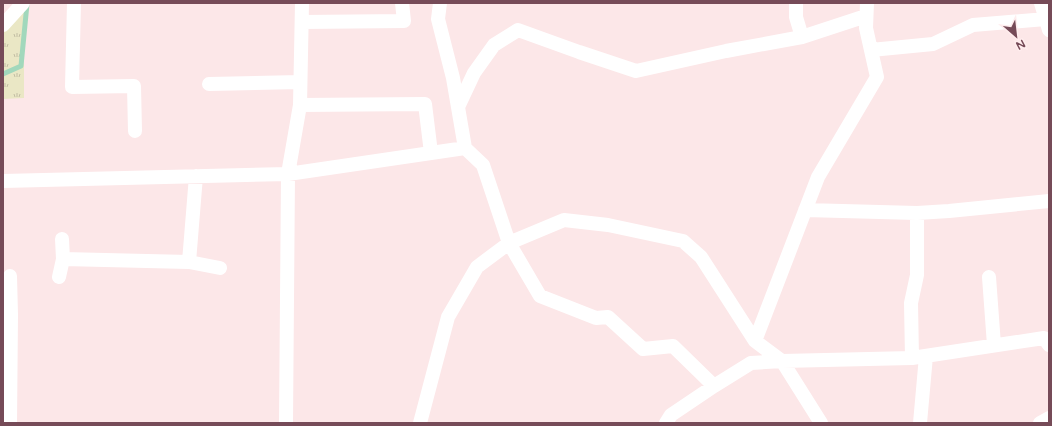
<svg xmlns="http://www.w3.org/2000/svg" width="1052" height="426" font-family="'Varela Round',sans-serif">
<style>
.park{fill:url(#park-tufts)}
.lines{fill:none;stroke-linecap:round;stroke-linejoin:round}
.stream{stroke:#a1d8bc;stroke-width:5}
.minor{stroke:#fff;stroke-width:14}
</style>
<defs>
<pattern id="park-tufts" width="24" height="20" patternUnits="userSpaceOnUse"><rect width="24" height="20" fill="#eae7c5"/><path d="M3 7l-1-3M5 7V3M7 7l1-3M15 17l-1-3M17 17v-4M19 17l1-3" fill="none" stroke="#c2bda3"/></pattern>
</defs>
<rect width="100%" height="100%" fill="#fce7e8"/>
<path class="park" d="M 24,6 L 24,98 L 3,99 L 3,30 Z"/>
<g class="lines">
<path class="stream" d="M 3,74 L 21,66 L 27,4"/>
<path class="minor" d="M 74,3 L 72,87 L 134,86 L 135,131
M 440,3 L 438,19 L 453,78 L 465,148 L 483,165 L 509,243 L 540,296 L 596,318 L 608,317 L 643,349 L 673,346 L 714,386
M 796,3 L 796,17 L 802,37
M 1041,3 L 1049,30
M 302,22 L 404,21 L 402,3
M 3,25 L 23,3
M 871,50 L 933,44 L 973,25 L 1046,19
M 209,84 L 300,82
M 300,105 L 425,104 L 431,153
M 458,107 L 474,73 L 494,45 L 518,30 L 579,52 L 636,71 L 726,51 L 802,37 L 866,16
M 3,181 L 288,174 L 465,148
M 805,210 L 917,213 L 949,211 L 1049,201
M 63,259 L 189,262 L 196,176
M 189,262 L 220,268
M 59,277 L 63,259 L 62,239
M 989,277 L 994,345
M 755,341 L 818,177 L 877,77 L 866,28 L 867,3
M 912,358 L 911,303 L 917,275 L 917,213
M 10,423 L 11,315 L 10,276
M 286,423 L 288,174 L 300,105 L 302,3
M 420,423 L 448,317 L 477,267 L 509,243 L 564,220 L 608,225 L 683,241 L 701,257 L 755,341 L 782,361 L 821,423
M 666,423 L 671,415 L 714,386 L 751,363 L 782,361 L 912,358 L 1044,338 L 1049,345
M 920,423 L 926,356
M 1040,423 L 1049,418"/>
</g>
<rect width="1052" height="426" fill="none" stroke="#764b58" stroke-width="8"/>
<g transform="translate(1016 36) rotate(152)" stroke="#ffedee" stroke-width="3" paint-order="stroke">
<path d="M0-3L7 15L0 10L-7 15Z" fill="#764b58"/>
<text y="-6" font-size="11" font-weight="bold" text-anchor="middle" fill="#764b58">N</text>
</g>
</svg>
